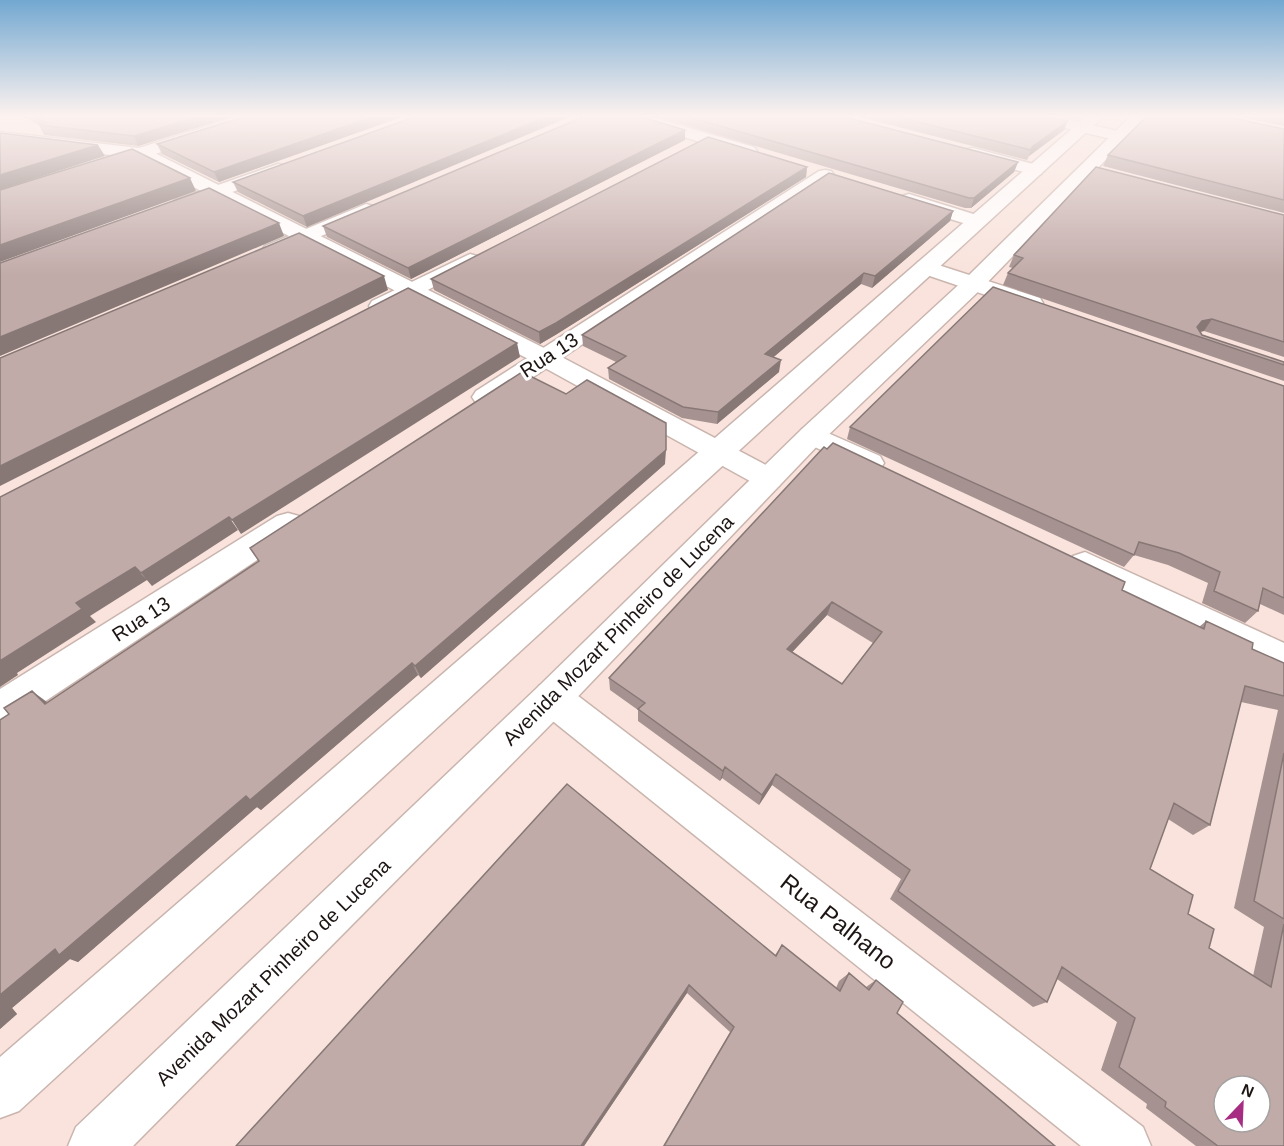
<svg xmlns="http://www.w3.org/2000/svg" width="1284" height="1146" font-family="Helvetica,sans-serif">
<style>
.lines{fill:none;stroke-linecap:round;stroke-linejoin:round}
.minor-casing{stroke:#cab5ae;stroke-width:3}
.tertiary-casing{stroke:#cab5ae;stroke-width:3}
.secondary-casing{stroke:#cab5ae;stroke-width:3}
.minor{fill:#fff;fill-rule:evenodd}
.tertiary{fill:#fff;fill-rule:evenodd}
.secondary{fill:#fff;fill-rule:evenodd}
.wall{fill:#a69391;fill-rule:evenodd}
.shaded-wall{fill:#877876}
.building{fill:#c1aba9;stroke:#877876;stroke-width:1.5;fill-rule:evenodd}
.labels{text-anchor:middle;stroke-width:6;stroke-linejoin:round;paint-order:stroke}
.street-label{font-size:20px;fill:#1d1513;stroke:#fff}
.near-street-label{font-size:24px;fill:#1d1513;stroke:#fff}
</style>
<rect width="100%" height="100%" fill="#f9e3dc"/>
<g class="lines">
<defs>
<path id="minor" d="M 243,115 L 266,115 L 264,118 L 113,168 L 101,168 L 98,164 L 101,160 Z
M 621,115 L 644,115 L 754,147 L 757,151 L 754,155 L 742,155 L 623,118 Z
M 1021,115 L 1048,115 L 1126,133 L 1128,136 L 1120,141 L 1023,118 Z
M 973,148 L 1041,166 L 1044,170 L 1041,174 L 1035,175 L 967,157 L 964,153 L 967,149 Z
M 278,164 L 284,165 L 287,169 L 284,173 L 189,208 L 175,208 L 172,204 L 175,200 Z
M 825,170 L 831,171 L 834,175 L 831,179 L 494,403 L 485,405 L 476,403 L 472,397 L 476,391 L 819,171 Z
M 909,194 L 983,217 L 986,221 L 983,225 L 976,227 L 902,204 L 900,200 L 902,196 Z
M 366,204 L 373,206 L 376,210 L 373,214 L 279,254 L 272,256 L 265,254 L 262,250 L 265,246 Z
M 470,254 L 477,256 L 481,260 L 477,264 L 388,311 L 380,313 L 372,311 L 369,306 L 372,301 Z
M 812,426 L 880,456 L 884,463 L 880,470 L 870,473 L 802,441 L 798,435 L 802,429 Z
M 288,513 L 299,516 L 304,524 L 299,532 L 14,722 L 0,727 L 0,689 L 277,516 Z
M 1085,552 L 1284,643 L 1284,676 L 1073,574 L 1069,565 L 1073,556 Z
M 552,681 L 565,686 L 1143,1127 L 1151,1146 L 1081,1146 L 539,710 L 533,698 L 539,686 Z"/>
<path id="tertiary" d="M 0,132 L 147,149 L 554,353 L 779,472 L 784,479 L 779,486 L 769,489 L 759,486 L 536,363 L 137,158 L 0,142 Z
M 926,261 L 1040,298 L 1043,303 L 1040,308 L 1032,310 L 1024,308 L 918,272 L 915,267 L 918,262 Z"/>
<path id="secondary" d="M 1088,115 L 1105,115 L 19,1111 L 0,1118 L 0,1057 Z
M 1132,115 L 1149,115 L 982,288 L 822,441 L 565,710 L 133,1146 L 68,1146 L 76,1127 L 539,686 L 802,429 L 966,278 Z"/>
</defs>
<use href="#minor" class="minor-casing"/>
<use href="#tertiary" class="tertiary-casing"/>
<use href="#secondary" class="secondary-casing"/>
<use href="#minor" class="minor"/>
<use href="#tertiary" class="tertiary"/>
<use href="#secondary" class="secondary"/>
</g>
<path class="wall" d="M 20,115 L 237,115 L 138,146 L 44,135 L 39,125 Z
M 249,115 L 407,115 L 219,182 L 162,154 L 157,144 Z
M 420,115 L 307,227 L 238,192 L 233,182 Z
M 651,115 L 837,115 L 1018,162 L 1014,172 L 971,208 L 965,208 Z
M 852,115 L 1042,115 L 1064,130 L 1029,156 L 1027,160 Z
M 1056,115 L 1083,115 L 1077,119 Z
M 1229,115 L 1284,115 L 1284,126 Z
M 1284,129 L 1284,213 L 1103,166 L 1108,155 Z
M 685,140 L 411,279 L 327,237 L 323,226 Z
M 807,167 L 806,177 L 557,334 L 540,344 L 434,290 L 431,279 Z
M 953,211 L 950,221 L 872,288 L 861,284 L 773,357 L 779,372 L 717,424 L 682,418 L 609,379 L 608,368 L 616,362 L 583,346 L 582,335 Z
M 1284,215 L 1284,357 L 1204,331 L 1200,332 L 1202,335 L 1284,362 L 1284,381 L 1003,285 L 1008,273 L 1013,268 L 1009,267 L 1014,255 Z
M 1284,386 L 1284,615 L 1260,604 L 1258,611 L 1245,623 L 1202,603 L 1208,583 L 1168,565 L 1134,555 L 1124,567 L 847,439 L 850,427 Z
M 824,447 L 1199,627 L 1206,621 L 1252,649 L 1284,663 L 1284,1146 L 1196,1146 L 1146,1108 L 1147,1104 L 1101,1070 L 1117,1022 L 1057,979 L 1047,1002 L 1033,1007 L 890,899 L 901,879 L 772,785 L 759,805 L 722,778 L 720,781 L 638,721 L 638,710 L 610,690 L 609,678 ZM 827,615 L 873,643 L 842,684 L 792,652 ZM 1241,702 L 1278,710 L 1234,908 L 1264,927 L 1253,976 L 1209,948 L 1188,914 L 1150,869 L 1168,819 L 1193,835 L 1210,825 Z
M 665,464 L 421,678 L 418,675 L 261,810 L 257,807 L 78,962 L 70,959 L 12,1008 L 17,1014 L 0,1029 L 47,702 Z
M 782,945 L 836,988 L 839,981 L 849,973 L 866,987 L 876,980 L 897,1013 L 1055,1146 L 663,1146 L 730,1032 L 687,993 L 584,1146 L 236,1146 L 775,955 Z"/>
<path class="shaded-wall" d="M 203,115 L 237,115 L 138,146 L 134,136 Z
M 378,115 L 407,115 L 219,182 L 214,172 Z
M 551,115 L 574,115 L 307,227 L 303,216 Z
M 1068,121 L 1064,130 L 1029,156 L 1032,147 Z
M 685,130 L 685,140 L 411,279 L 408,268 Z
M 98,145 L 105,156 L 0,190 L 0,175 Z
M 1018,162 L 1014,172 L 971,208 L 974,198 Z
M 807,167 L 806,177 L 557,334 L 540,344 L 539,332 Z
M 190,178 L 196,191 L 0,262 L 0,245 Z
M 953,211 L 950,221 L 872,288 L 875,276 Z
M 279,223 L 284,236 L 0,356 L 0,337 Z
M 864,273 L 861,284 L 763,366 L 765,354 Z
M 384,276 L 388,290 L 0,486 L 0,466 Z
M 1212,319 L 1204,331 L 1194,333 L 1189,339 L 1202,321 Z
M 517,343 L 520,357 L 241,534 L 232,520 Z
M 781,360 L 779,372 L 717,424 L 718,412 Z
M 666,450 L 665,464 L 421,678 L 415,666 Z
M 229,517 L 238,530 L 152,586 L 141,573 Z
M 135,567 L 147,580 L 90,616 L 96,622 L 17,673 L 18,675 L 0,687 L 0,661 L 76,603 Z
M 832,602 L 827,615 L 783,662 L 787,649 Z
M 412,663 L 418,675 L 261,810 L 257,807 L 78,962 L 70,959 L 12,1008 L 17,1014 L 0,1029 L 0,995 L 55,949 L 246,796 Z
M 32,691 L 47,702 L 45,704 Z
M 725,767 L 722,778 L 720,781 L 723,771 Z
M 776,774 L 772,785 L 759,805 L 762,795 Z
M 689,985 L 687,993 L 584,1146 L 581,1146 Z"/>
<path class="building" d="M 32,115 L 203,115 L 134,136 L 39,125 L 47,123 Z
M 249,115 L 378,115 L 214,172 L 157,144 Z
M 420,115 L 551,115 L 303,216 L 233,182 Z
M 588,115 L 635,115 L 685,130 L 408,268 L 323,226 Z
M 682,115 L 837,115 L 1018,162 L 974,198 L 969,198 Z
M 890,115 L 1042,115 L 1068,121 L 1032,147 L 1031,150 Z
M 1148,115 L 1219,115 L 1284,129 L 1284,200 L 1108,155 Z
M 0,134 L 1,133 L 98,145 L 0,175 Z
M 708,137 L 807,167 L 556,323 L 539,332 L 431,279 Z
M 132,149 L 190,178 L 0,245 L 0,190 Z
M 1096,167 L 1284,215 L 1284,342 L 1212,319 L 1202,321 L 1197,327 L 1202,335 L 1284,362 L 1284,365 L 1008,273 L 1023,258 L 1014,255 Z
M 829,173 L 953,211 L 875,276 L 864,273 L 765,354 L 781,360 L 718,412 L 683,407 L 608,368 L 626,356 L 582,335 Z
M 209,188 L 279,223 L 0,337 L 0,263 Z
M 299,233 L 384,276 L 0,466 L 0,358 Z
M 993,287 L 1284,386 L 1284,598 L 1263,588 L 1258,611 L 1214,591 L 1220,572 L 1179,553 L 1139,542 L 1134,555 L 850,427 Z
M 408,288 L 517,343 L 232,520 L 229,517 L 141,573 L 135,567 L 76,603 L 82,609 L 0,661 L 2,662 L 0,664 L 0,497 Z
M 522,372 L 566,394 L 587,380 L 666,423 L 666,450 L 415,666 L 412,663 L 250,800 L 246,796 L 59,955 L 55,949 L 0,995 L 0,720 L 9,714 L 4,708 L 32,691 L 45,704 L 259,561 L 250,548 Z
M 833,443 L 1125,582 L 1122,590 L 1204,629 L 1206,621 L 1253,643 L 1252,649 L 1284,663 L 1284,696 L 1245,686 L 1210,825 L 1174,803 L 1150,869 L 1193,895 L 1188,914 L 1214,929 L 1209,948 L 1271,987 L 1284,924 L 1284,1146 L 1218,1146 L 1165,1107 L 1166,1102 L 1119,1067 L 1135,1018 L 1062,967 L 1047,1002 L 898,891 L 910,870 L 776,774 L 762,795 L 725,767 L 723,771 L 638,709 L 645,703 L 609,678 L 824,447 L 827,449 ZM 832,602 L 882,632 L 842,684 L 787,649 ZM 1224,1086 L 1260,1086 L 1260,1122 L 1224,1122 Z
M 1284,753 L 1284,919 L 1254,901 Z
M 567,784 L 776,956 L 782,945 L 840,991 L 849,973 L 869,990 L 876,980 L 903,1002 L 897,1013 L 1055,1146 L 664,1146 L 734,1027 L 689,985 L 581,1146 L 236,1146 Z"/>
<linearGradient id="sky" x2="0" y2="1"><stop stop-color="#73a8d1"/><stop offset="0.42" stop-color="#fcf2ef"/><stop offset="1" stop-color="#fcf2ef" stop-opacity="0"/></linearGradient>
<rect width="1284" height="275" fill="url(#sky)"/>
<g class="labels">
<g class="street-label">
<text transform="translate(549 355) rotate(-33)" y="7">Rua 13</text>
<text transform="translate(141 619) rotate(-33)" y="7">Rua 13</text>
<text transform="translate(618 630) rotate(-45)" y="7">Avenida Mozart Pinheiro de Lucena</text>
<text transform="translate(273 972) rotate(-44)" y="7">Avenida Mozart Pinheiro de Lucena</text>
</g>
<g class="near-street-label">
<text transform="translate(838 922) rotate(38)" y="8">Rua Palhano</text>
</g>
</g>
<g transform="translate(1242 1104) rotate(23)"><circle r="28" fill="#ffffff" stroke="#a5a1a1" stroke-width="1.5"/>
<path d="M0-4.5L10 22L0 15L-10 22Z" fill="#a62d82"/>
<text y="-9" font-size="16" font-weight="bold" text-anchor="middle" fill="#1d1513">N</text>
</g>
</svg>
